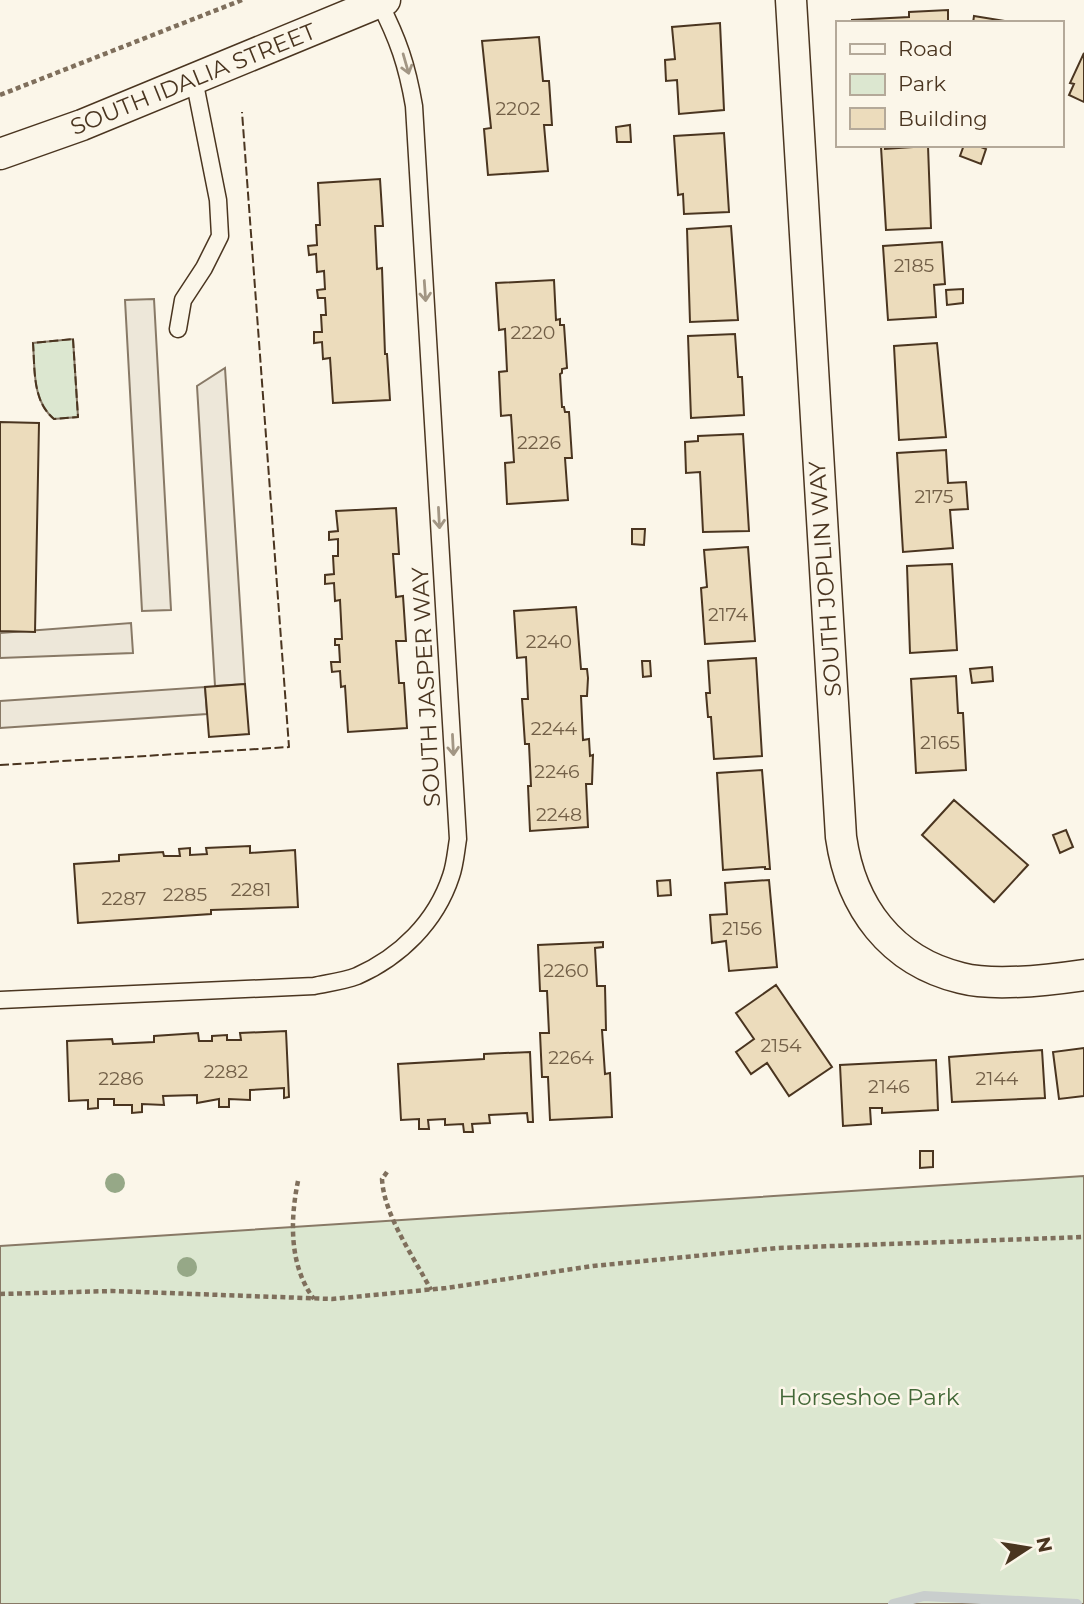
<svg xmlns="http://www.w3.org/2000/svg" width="1084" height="1604" font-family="Montserrat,sans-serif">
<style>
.green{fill:#dce7d0;stroke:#887966;stroke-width:2}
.parking{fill:#ede7d9;stroke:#887966;stroke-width:2}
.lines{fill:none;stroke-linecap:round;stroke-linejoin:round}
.stream{stroke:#c9cecd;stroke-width:10}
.building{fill:#ecdcbc;stroke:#4a3520;stroke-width:2}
.service-casing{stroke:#4a3520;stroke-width:19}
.minor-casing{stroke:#4a3520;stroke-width:33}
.path{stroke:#7f6f5c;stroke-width:4.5;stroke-dasharray:5 3.5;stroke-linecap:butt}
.service{stroke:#fbf6e9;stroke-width:16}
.minor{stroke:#fbf6e9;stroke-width:30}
.fence{stroke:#4a3520;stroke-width:2;stroke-dasharray:9 3.5;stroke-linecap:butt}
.tree{fill:#96a887}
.oneway{stroke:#a29684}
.labels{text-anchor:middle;stroke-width:5;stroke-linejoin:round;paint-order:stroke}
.number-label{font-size:19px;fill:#725f47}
.street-label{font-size:23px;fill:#4a3520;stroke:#fbf6e9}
.park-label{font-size:23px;fill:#436837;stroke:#fbf6e9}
</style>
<rect width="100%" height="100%" fill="#fbf6e9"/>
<path class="green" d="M 73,339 L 78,417 L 54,419 C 32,401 35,369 33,343 Z
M 1084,1176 L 1084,1604 L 0,1604 L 0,1246 Z"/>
<path class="parking" d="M 154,299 L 171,610 L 142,611 L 125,300 Z
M 225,368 L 245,684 L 215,686 L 197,386 Z
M 131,623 L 133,653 L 0,658 L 0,633 Z
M 205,687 L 207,714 L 0,728 L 0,701 Z"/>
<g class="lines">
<path class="stream" d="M 893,1604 L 924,1596 L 1077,1604"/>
</g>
<path class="building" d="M 948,10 L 948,23 L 852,23 L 852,20 L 909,17 L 909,12 Z
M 974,16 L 1017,23 L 973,23 Z
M 720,23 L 724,110 L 679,114 L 677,80 L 666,81 L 665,60 L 675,59 L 672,27 Z
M 539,37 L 543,81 L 549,81 L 552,125 L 544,125 L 548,171 L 488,175 L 484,129 L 491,128 L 482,41 Z
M 1084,53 L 1084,102 L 1069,95 L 1074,84 L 1070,83 Z
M 630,125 L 631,142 L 617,142 L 616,127 Z
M 724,133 L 729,212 L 684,214 L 683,194 L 678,195 L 674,136 Z
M 964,145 L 976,145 L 986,149 L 981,164 L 960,156 Z
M 928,146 L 931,228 L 886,230 L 881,147 L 885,147 L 885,149 Z
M 380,179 L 383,226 L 375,226 L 377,269 L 382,268 L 385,354 L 387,354 L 390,400 L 333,403 L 330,358 L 323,359 L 322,342 L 314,343 L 314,332 L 322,332 L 321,315 L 326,315 L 325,298 L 318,298 L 317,290 L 325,289 L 324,271 L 317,272 L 316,254 L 309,255 L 308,246 L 317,245 L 316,225 L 320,225 L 318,183 Z
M 731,226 L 738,320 L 690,322 L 687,229 Z
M 942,242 L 945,284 L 934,285 L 936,317 L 888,320 L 883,246 Z
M 554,280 L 556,320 L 560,319 L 560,325 L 564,325 L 567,368 L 562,369 L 562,373 L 560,374 L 562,407 L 564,407 L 565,412 L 569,412 L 572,458 L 565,458 L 568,500 L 507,504 L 505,463 L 514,462 L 511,415 L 501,416 L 499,372 L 507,371 L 505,329 L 499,330 L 496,283 Z
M 963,289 L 963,303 L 947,305 L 946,290 Z
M 735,334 L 738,377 L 742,377 L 744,415 L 691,418 L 688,336 Z
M 937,343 L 946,437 L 899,440 L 894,346 Z
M 0,422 L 39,423 L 35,632 L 0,631 Z
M 743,434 L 749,531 L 703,532 L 700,472 L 686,473 L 685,442 L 698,441 L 698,436 Z
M 946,450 L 948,483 L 966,482 L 968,509 L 950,510 L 953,548 L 903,552 L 897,453 Z
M 396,508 L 399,554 L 393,554 L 396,597 L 403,596 L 406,641 L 396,641 L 399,683 L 404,683 L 407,728 L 348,732 L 345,686 L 341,687 L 340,671 L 332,672 L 331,662 L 340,662 L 339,645 L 335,645 L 335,639 L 342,639 L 340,600 L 335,601 L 334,583 L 325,584 L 325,575 L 334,574 L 333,556 L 338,556 L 338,539 L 329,540 L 329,532 L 338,531 L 336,511 Z
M 632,529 L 645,529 L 644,545 L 632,544 Z
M 748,547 L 755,641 L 705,644 L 701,588 L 707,587 L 704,550 Z
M 952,564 L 957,650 L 910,653 L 907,566 Z
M 576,607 L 581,669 L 587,669 L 588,678 L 587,696 L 581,696 L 583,740 L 589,739 L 590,756 L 593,755 L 592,784 L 586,784 L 588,827 L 530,831 L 528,786 L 531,786 L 529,744 L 525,744 L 522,699 L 528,699 L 526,657 L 517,658 L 514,611 Z
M 756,658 L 762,756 L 714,759 L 711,717 L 708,717 L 706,693 L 710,693 L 708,661 Z
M 642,661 L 650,661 L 651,676 L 643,677 Z
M 992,667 L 993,681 L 972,683 L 970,669 Z
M 956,676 L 958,713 L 963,713 L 966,770 L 916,773 L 911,679 Z
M 245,684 L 249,734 L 209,737 L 205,687 Z
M 762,770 L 770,869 L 765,869 L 765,867 L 723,870 L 717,773 Z
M 954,800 L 1028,865 L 994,902 L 922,835 Z
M 1066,830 L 1073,847 L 1060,853 L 1053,835 Z
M 250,846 L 250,853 L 295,850 L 298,907 L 211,910 L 211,914 L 78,923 L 74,864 L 119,861 L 119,855 L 163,852 L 164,856 L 180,856 L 179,849 L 190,848 L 190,855 L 207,854 L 206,848 Z
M 670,880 L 671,895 L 658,896 L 657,881 Z
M 769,880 L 777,967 L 729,971 L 726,941 L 712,943 L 710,915 L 727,914 L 725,883 Z
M 603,942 L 603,947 L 595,948 L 597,986 L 605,986 L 606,1030 L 602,1030 L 605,1074 L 610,1073 L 612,1117 L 550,1120 L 548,1077 L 542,1077 L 540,1033 L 549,1033 L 547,991 L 540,991 L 538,945 Z
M 776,985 L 832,1067 L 789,1096 L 767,1063 L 751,1074 L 736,1052 L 754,1039 L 736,1013 Z
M 286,1031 L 289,1097 L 284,1098 L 284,1088 L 250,1090 L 250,1100 L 229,1099 L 229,1107 L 219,1107 L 219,1099 L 197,1103 L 197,1095 L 163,1096 L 164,1105 L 142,1104 L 142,1112 L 132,1113 L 132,1105 L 114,1105 L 114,1099 L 98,1099 L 98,1108 L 88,1109 L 88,1100 L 69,1101 L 67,1041 L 112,1039 L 113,1044 L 154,1042 L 154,1036 L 198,1033 L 199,1041 L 212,1041 L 212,1036 L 227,1035 L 227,1040 L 241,1040 L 240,1033 Z
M 1084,1048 L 1084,1096 L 1059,1099 L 1053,1052 Z
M 1042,1050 L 1045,1098 L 952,1102 L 949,1057 Z
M 530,1052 L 533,1122 L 528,1122 L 527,1113 L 489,1115 L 490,1123 L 472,1124 L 473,1132 L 464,1132 L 463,1124 L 445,1125 L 445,1119 L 428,1120 L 429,1129 L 419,1129 L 419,1119 L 401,1120 L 398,1064 L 484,1059 L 484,1054 Z
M 936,1060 L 938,1110 L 882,1113 L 882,1108 L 870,1108 L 871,1124 L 843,1126 L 840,1065 Z
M 920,1151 L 933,1151 L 933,1167 L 920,1168 Z"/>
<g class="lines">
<defs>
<path id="service" d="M 178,329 L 183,300 L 204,268 L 220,236 L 218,200 L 194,79
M 0,1000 L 314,986 C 328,983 344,981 357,976 C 400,957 436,922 451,876 C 455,865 456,851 458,839 L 414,106 C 407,65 398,39 379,2"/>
<path id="minor" d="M 791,0 L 841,837 C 851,907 891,961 961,978 C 995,987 1050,980 1084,975
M 0,154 L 82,125 L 385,0"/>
</defs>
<use href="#service" class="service-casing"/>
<use href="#minor" class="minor-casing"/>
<path class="path" d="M 0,95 L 242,0
M 387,1172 L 382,1179 C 384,1216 414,1257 431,1290
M 298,1181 C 290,1220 289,1266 314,1299
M 0,1294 L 112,1291 L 332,1299 L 446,1288 L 593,1266 L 777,1248 L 1084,1237"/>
<use href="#service" class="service"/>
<use href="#minor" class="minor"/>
<path class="fence" d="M 73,339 L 78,417 L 54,419 C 32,401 35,369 33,343 Z
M 0,765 L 289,747 L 242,112"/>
</g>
<g class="tree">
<circle cx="115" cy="1183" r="10"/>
<circle cx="187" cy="1267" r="10"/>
</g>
<defs><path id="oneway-shaft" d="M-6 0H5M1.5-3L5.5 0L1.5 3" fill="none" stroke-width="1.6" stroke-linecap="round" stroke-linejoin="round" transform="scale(1.75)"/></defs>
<g class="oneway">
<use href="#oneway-shaft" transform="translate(406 64) rotate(74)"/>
<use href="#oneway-shaft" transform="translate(425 291) rotate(86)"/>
<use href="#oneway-shaft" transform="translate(439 518) rotate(87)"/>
<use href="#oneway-shaft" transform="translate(453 745) rotate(87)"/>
</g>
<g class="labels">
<g class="number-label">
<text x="518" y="115">2202</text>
<text x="914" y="272">2185</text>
<text x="533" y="339">2220</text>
<text x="539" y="449">2226</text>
<text x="934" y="503">2175</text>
<text x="728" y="621">2174</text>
<text x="549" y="648">2240</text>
<text x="554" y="735">2244</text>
<text x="940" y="749">2165</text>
<text x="557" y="778">2246</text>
<text x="559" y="821">2248</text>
<text x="251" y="896">2281</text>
<text x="185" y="901">2285</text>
<text x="124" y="905">2287</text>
<text x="742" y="935">2156</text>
<text x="566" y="977">2260</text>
<text x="781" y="1052">2154</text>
<text x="571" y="1064">2264</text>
<text x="226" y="1078">2282</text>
<text x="121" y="1085">2286</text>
<text x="997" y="1085">2144</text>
<text x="889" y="1093">2146</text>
</g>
<g class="street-label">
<text transform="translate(193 79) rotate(-22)" y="8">SOUTH IDALIA STREET</text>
<text transform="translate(825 579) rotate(-94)" y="8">SOUTH JOPLIN WAY</text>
<text transform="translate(426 687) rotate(-93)" y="8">SOUTH JASPER WAY</text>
</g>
<g class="park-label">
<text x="869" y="1405">Horseshoe Park</text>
</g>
</g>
<rect x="836" y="21" width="228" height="126" fill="#fbf6e9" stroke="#b4a999" stroke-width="2"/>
<rect x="850" y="44" width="35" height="10" fill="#fbf6e9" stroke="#b4a999" stroke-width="2"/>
<text x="898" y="56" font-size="21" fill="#4a3520">Road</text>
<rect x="850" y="74" width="35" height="21" fill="#dce7d0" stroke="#b4a999" stroke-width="2"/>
<text x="898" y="91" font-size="21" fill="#4a3520">Park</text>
<rect x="850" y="108" width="35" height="21" fill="#ecdcbc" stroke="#b4a999" stroke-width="2"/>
<text x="898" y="126" font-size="21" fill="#4a3520">Building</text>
<g transform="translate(1028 1548) rotate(78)" stroke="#fbf6e9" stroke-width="5" paint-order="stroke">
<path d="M0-5L12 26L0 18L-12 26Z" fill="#4a3520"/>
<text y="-10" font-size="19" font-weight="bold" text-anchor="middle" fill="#4a3520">N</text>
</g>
</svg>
